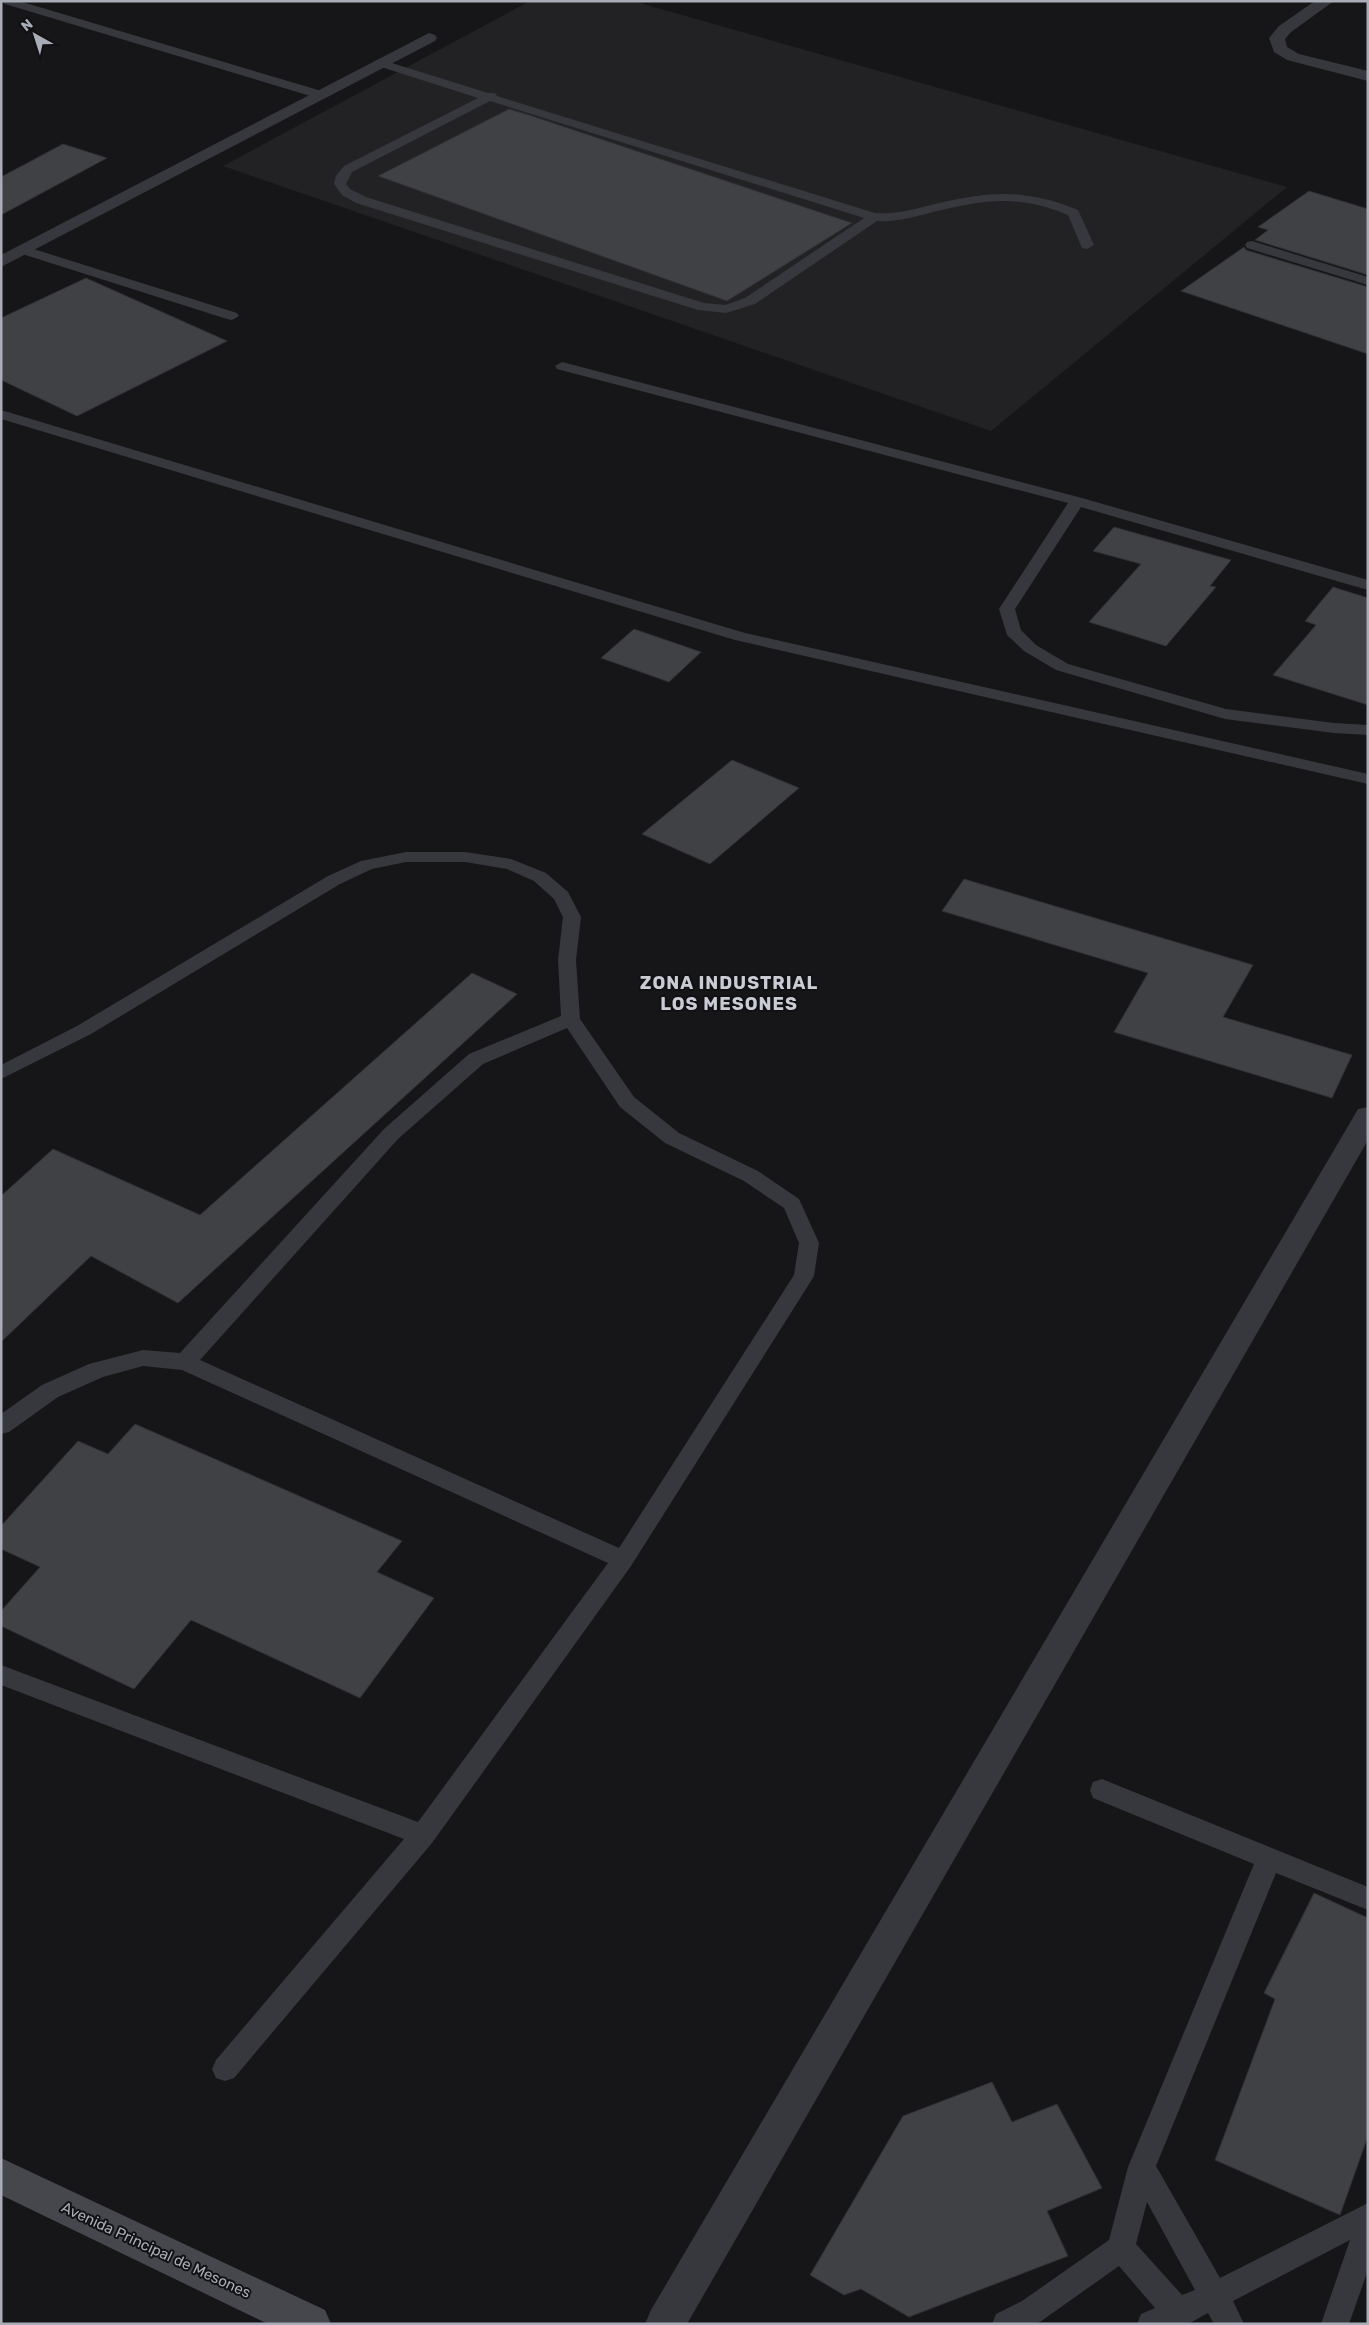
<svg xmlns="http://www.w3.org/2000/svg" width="1369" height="2325" font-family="Rubik,sans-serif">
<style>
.built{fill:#222225}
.building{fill:#404145;stroke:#303034}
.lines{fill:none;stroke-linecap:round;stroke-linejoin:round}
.lane{fill:#37383d;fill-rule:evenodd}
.street{fill:#37383d;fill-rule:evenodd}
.secondary{fill:#45474d;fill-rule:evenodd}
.labels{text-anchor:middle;stroke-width:4;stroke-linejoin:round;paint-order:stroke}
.near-street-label{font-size:15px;fill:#a8adb8;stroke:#111113}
.district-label{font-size:18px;font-weight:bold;letter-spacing:1px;fill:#c9ccd4;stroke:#111113}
</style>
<rect width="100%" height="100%" fill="#161618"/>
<path class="built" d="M 530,1 L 633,1 L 1287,187 L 991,431 L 223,166 Z"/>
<path class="building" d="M 509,109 L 529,115 L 852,223 L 727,301 L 378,176 Z
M 63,144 L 107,158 L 1,215 L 1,177 Z
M 1309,191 L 1368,209 L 1368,275 L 1255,240 L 1268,230 L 1258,227 Z
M 1244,247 L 1246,250 L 1368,287 L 1368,354 L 1181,291 Z
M 86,278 L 227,341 L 77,416 L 1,380 L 1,318 Z
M 1114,527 L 1231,560 L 1210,586 L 1216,587 L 1166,646 L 1089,622 L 1141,564 L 1093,551 Z
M 1333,587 L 1368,598 L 1368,705 L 1273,675 L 1316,625 L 1305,621 Z
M 634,629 L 701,652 L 669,682 L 601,658 Z
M 732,760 L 799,788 L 710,864 L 642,834 Z
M 964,879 L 1253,965 L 1223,1017 L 1352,1055 L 1332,1098 L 1114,1032 L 1148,973 L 942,911 Z
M 472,973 L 517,994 L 178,1303 L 91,1256 L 1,1342 L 1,1196 L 53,1149 L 200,1215 Z
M 135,1424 L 402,1541 L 377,1572 L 434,1598 L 360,1698 L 191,1620 L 134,1689 L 1,1626 L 1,1611 L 40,1567 L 1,1549 L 1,1526 L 78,1441 L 108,1454 Z
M 1314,1893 L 1368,1918 L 1368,2136 L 1340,2215 L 1215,2160 L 1275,1999 L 1264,1993 Z
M 992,2082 L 1012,2122 L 1057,2104 L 1102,2188 L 1047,2211 L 1068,2256 L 909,2317 L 861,2289 L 844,2295 L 810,2275 L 903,2116 Z"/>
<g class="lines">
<path class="lane" d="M 19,1 L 325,92 L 327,95 L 325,98 L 317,98 L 5,4 L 3,2 Z
M 379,59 L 488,93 L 495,93 L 497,96 L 875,213 C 897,215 918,208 939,203 C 992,191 1027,189 1078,210 L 1094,245 L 1087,249 L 1082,248 L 1068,215 C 1017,194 985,200 933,212 C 915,217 896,222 877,221 L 755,304 L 726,313 L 698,310 L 356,203 L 342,195 L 334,184 L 336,176 L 344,166 L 478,98 L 375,65 L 373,63 L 375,61 ZM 490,101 L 864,218 L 745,298 L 725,305 L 704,303 L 366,197 L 350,189 L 346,184 L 352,172 Z
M 1252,241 L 1368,277 L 1368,285 L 1247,248 L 1245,245 L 1247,242 Z
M 24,246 L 237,313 L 239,316 L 232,320 L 227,319 L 19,253 L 17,250 Z
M 562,362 L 1082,498 L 1368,580 L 1368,590 L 1081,507 L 1015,609 L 1021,630 L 1036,645 L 1068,664 L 1226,709 L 1334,723 L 1368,725 L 1368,735 L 1334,733 L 1225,719 L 1056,670 L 1024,651 L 1007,635 L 999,609 L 1068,503 L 557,369 L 555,366 Z
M 1,410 L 745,633 L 1368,774 L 1368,784 L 735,640 L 1,419 Z
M 406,852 L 465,852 L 511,859 L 546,873 L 568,892 L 581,917 L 576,960 L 580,1019 L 634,1097 L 679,1133 L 758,1171 L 799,1199 L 819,1243 L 814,1276 L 811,1281 L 631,1566 L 432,1843 L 234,2078 L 225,2081 L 216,2078 L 212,2069 L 216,2060 L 404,1839 L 1,1685 L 1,1665 L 418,1822 L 608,1563 L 182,1370 L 143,1366 L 103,1377 L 58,1397 L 9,1432 L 1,1434 L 1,1414 L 42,1385 L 89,1364 L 143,1350 L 180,1353 L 384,1129 L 469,1054 L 561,1016 L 558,960 L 563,917 L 554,899 L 534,881 L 507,869 L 465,862 L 406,862 L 372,869 L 340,884 L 91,1034 L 1,1079 L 1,1065 L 77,1026 L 328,876 L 361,861 ZM 567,1028 L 620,1107 L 665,1143 L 744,1181 L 784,1208 L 799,1243 L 794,1275 L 619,1548 L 200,1360 L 398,1139 L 483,1064 Z
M 1102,1779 L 1368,1887 L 1368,1910 L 1276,1873 L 1156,2166 L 1220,2278 L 1368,2203 L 1368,2270 L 1349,2324 L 1321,2324 L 1350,2240 L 1233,2301 L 1244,2324 L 1214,2324 L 1208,2313 L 1188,2324 L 1137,2324 L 1141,2314 L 1155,2308 L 1119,2266 L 1037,2324 L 992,2324 L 996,2314 L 1022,2301 L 1109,2240 L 1128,2167 L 1254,1864 L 1093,1798 L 1090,1790 L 1093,1782 ZM 1147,2202 L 1195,2290 L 1182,2295 L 1136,2244 Z"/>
<path class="street" d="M 1315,1 L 1334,1 L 1291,32 L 1285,39 L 1287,47 L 1299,54 L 1368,71 L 1368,81 L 1287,60 L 1274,52 L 1269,38 L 1279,26 Z
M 429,33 L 435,35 L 437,38 L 435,41 L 1,267 L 1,255 Z
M 1368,1107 L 1368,1140 L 687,2324 L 645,2324 L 651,2310 L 1354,1116 L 1358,1109 Z"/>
<path class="secondary" d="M 1,2158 L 325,2310 L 331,2324 L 268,2324 L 1,2195 Z"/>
</g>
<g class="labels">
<g class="near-street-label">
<text transform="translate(156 2250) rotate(25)" y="5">Avenida Principal de Mesones</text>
</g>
<g class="district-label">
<text x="729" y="989">ZONA INDUSTRIAL<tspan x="729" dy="21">LOS MESONES</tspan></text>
</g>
</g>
<rect width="1369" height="2325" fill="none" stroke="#a8adb8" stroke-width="5"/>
<g transform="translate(35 35) rotate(321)" stroke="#111113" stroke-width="4" paint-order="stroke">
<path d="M0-4L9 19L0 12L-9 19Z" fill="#a8adb8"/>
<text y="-8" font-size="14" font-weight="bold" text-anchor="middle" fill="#a8adb8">N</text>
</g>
</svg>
